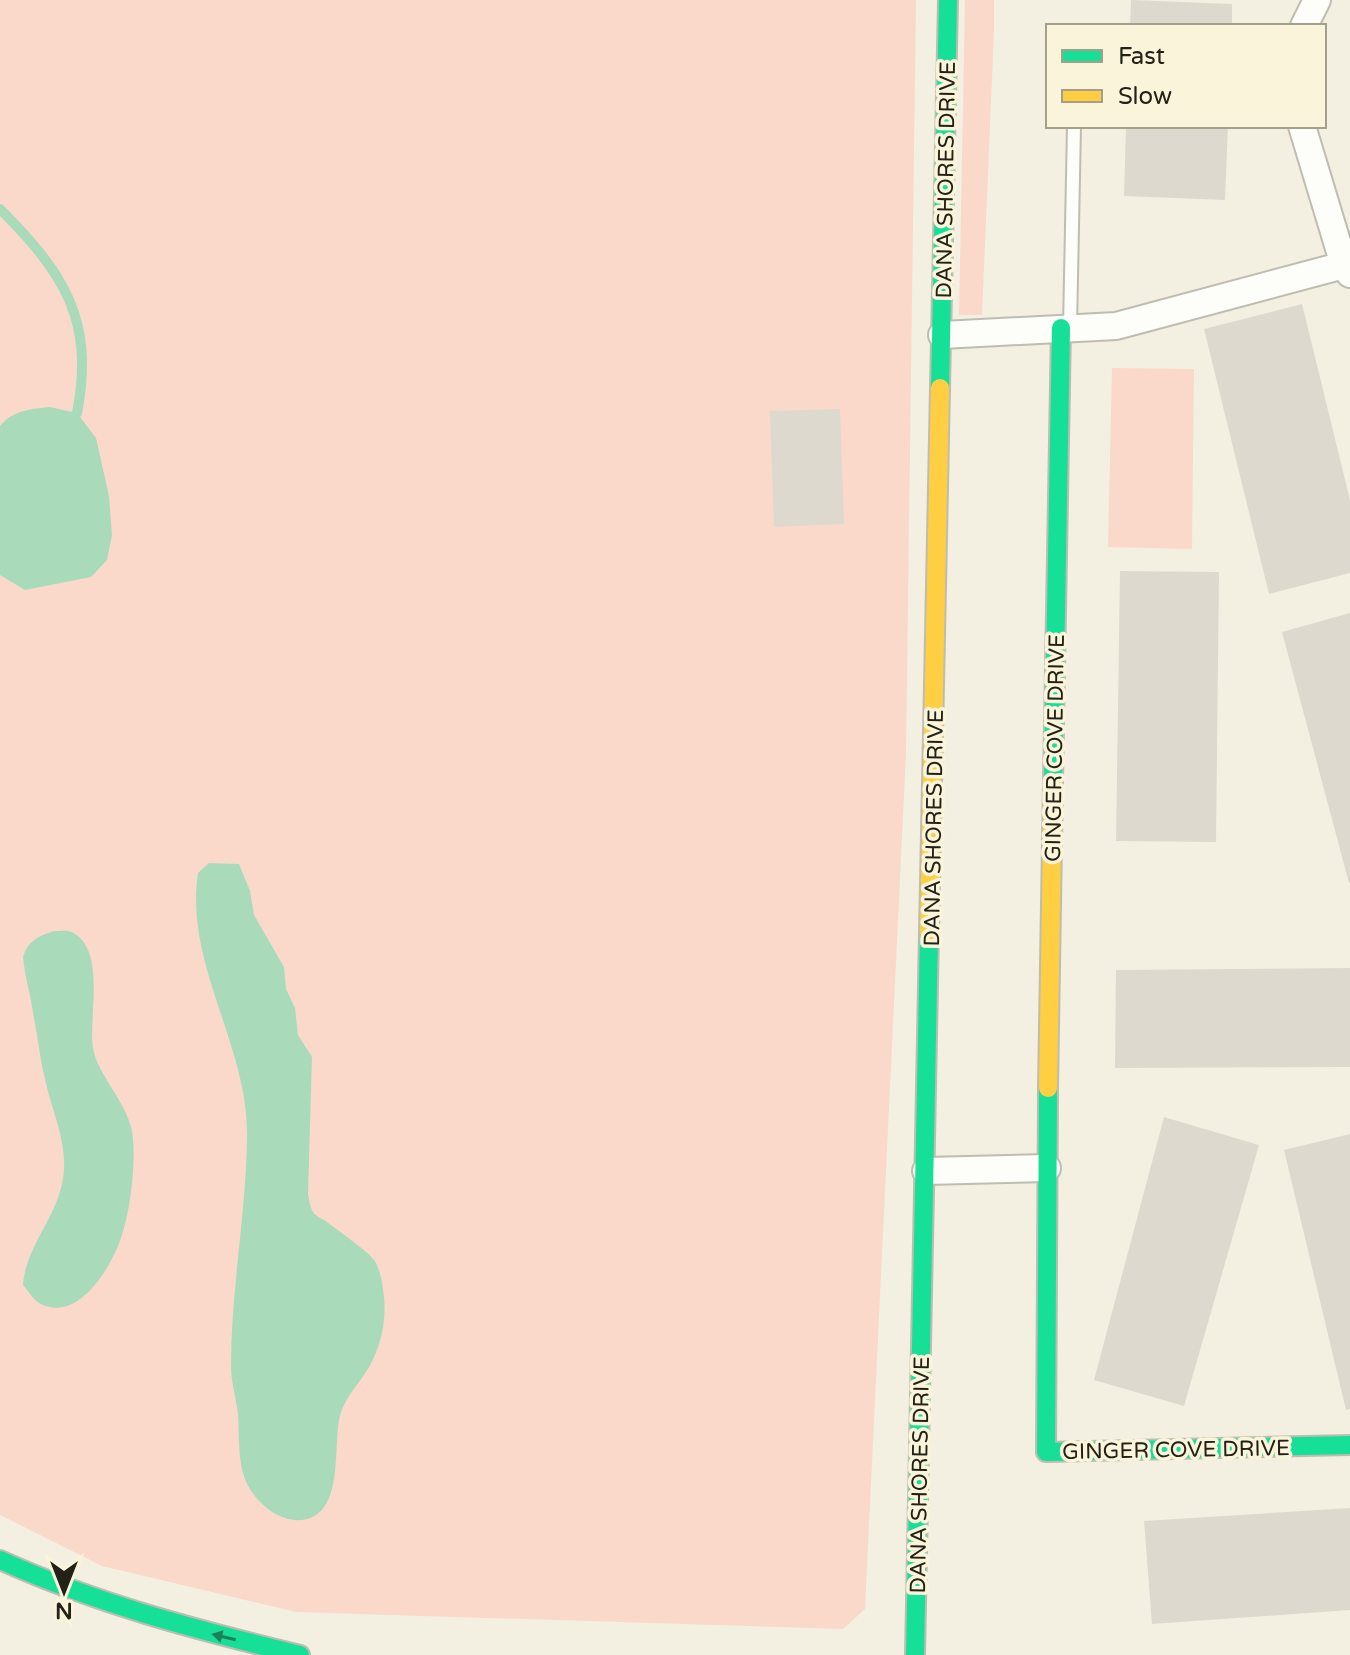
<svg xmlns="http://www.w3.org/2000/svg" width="1350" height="1655" font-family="'Varela Round',sans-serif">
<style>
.green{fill:#fad9ca}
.water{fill:#a9dbbb}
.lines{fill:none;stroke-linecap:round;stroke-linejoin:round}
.stream{stroke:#a9dbbb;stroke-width:10}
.building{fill:#ded9ce}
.lane-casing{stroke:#bfbcb1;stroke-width:16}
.street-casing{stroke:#bfbcb1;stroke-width:30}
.fast-casing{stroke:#bfbcb1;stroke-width:22}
.slow-casing{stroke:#bfbcb1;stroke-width:22}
.lane{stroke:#fdfdfa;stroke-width:12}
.street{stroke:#fdfdfa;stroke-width:26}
.fast{stroke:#16e098;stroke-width:18}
.slow{stroke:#ffcf43;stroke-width:18}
.oneway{fill:#1c8058}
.labels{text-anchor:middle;stroke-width:7;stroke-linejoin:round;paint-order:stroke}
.street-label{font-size:22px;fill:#232118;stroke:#faf4da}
</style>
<rect width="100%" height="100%" fill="#f3f0e1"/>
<path class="green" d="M 0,0 L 916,0 L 906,754 L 865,1609 L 843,1629 L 296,1612 L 102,1566 L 0,1515 Z
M 965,0 L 994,0 L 994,32 L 982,315 L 959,315 Z
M 1112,368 L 1194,369 L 1192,549 L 1108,547 Z"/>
<path class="water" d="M 50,407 L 77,413 L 96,438 L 109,496 L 112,535 L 107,560 L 91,577 L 25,590 L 0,575 L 0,426 C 13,410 31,409 50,407 Z
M 209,863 L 239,864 L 250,891 L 254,915 L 284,967 L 286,989 L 295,1008 L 298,1035 L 312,1057 L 308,1194 C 309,1199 310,1207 313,1212 C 315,1216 323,1219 327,1222 C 337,1230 368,1251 374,1260 C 379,1266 382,1281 383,1289 C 388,1319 381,1350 364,1375 C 355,1388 344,1400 340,1416 C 332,1444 347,1524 294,1520 C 278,1518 264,1508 254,1495 C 236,1472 240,1442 238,1414 C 236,1398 231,1382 231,1366 C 231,1290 246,1214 247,1138 C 249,1046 184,964 198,873 Z
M 54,931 C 59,931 67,930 72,932 C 107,950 88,1017 93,1048 C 97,1074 126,1101 132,1131 C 137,1161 130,1218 118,1246 C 106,1275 75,1323 39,1303 C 33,1299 28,1291 23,1285 C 26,1243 61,1215 64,1170 C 66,1139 51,1108 45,1079 C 40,1059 38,1038 34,1018 C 31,997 25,978 23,957 C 28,941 38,936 54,931 Z"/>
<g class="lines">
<path class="stream" d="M 0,209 C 64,273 95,320 77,413"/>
</g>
<path class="building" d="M 1131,0 L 1232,4 L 1232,26 L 1130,26 Z
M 1126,126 L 1228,126 L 1225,200 L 1124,196 Z
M 1302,304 L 1350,500 L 1350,573 L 1269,594 L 1204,329 Z
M 840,409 L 844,524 L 774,527 L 770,411 Z
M 1120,571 L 1219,572 L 1216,842 L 1116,841 Z
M 1350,613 L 1350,883 L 1349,883 L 1282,632 Z
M 1350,968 L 1350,1067 L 1115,1068 L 1116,970 Z
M 1164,1117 L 1259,1145 L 1184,1406 L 1094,1380 Z
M 1350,1134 L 1350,1409 L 1346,1410 L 1284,1150 Z
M 1350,1508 L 1350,1610 L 1152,1624 L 1144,1521 Z"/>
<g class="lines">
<defs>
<path id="lane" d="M 1070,328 L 1074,126"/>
<path id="street" d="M 1304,26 L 1317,0
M 1302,126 L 1344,265 L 1350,274
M 942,335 L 1116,326 L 1344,265
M 926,1171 L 1047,1168"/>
<path id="fast" d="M 940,388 L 948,0
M 1053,782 L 1061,328
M 1048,1088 L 1046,1452 L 1350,1445
M 0,1560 C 97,1604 197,1630 300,1655
M 915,1655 L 929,933"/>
<path id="slow" d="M 929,933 L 940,388
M 1048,1088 L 1053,782"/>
</defs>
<use href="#lane" class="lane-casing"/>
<use href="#street" class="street-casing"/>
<use href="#fast" class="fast-casing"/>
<use href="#slow" class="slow-casing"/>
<use href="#lane" class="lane"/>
<use href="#street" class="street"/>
<use href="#fast" class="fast"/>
<use href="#slow" class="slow"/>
</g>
<defs><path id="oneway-solid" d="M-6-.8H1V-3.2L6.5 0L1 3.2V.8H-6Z" transform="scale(2)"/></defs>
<use class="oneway" href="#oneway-solid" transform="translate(224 1637) rotate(-167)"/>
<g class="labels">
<g class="street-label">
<text transform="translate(945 180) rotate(-89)" y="8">DANA SHORES DRIVE</text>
<text transform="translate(1054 748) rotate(-89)" y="8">GINGER COVE DRIVE</text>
<text transform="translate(933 828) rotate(-89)" y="8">DANA SHORES DRIVE</text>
<text transform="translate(1176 1449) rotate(-1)" y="8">GINGER COVE DRIVE</text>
<text transform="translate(919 1475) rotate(-89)" y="8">DANA SHORES DRIVE</text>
</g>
</g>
<rect x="1046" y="24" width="280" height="104" fill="#faf4da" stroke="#a4a08c" stroke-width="2"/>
<rect x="1062" y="50" width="40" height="12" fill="#16e098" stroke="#a4a08c" stroke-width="2"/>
<text x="1118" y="64" font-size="24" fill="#232118">Fast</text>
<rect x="1062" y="90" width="40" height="12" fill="#ffcf43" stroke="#a4a08c" stroke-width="2"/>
<text x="1118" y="104" font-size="24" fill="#232118">Slow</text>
<g transform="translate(64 1591) rotate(180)" stroke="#faf4da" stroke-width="6" paint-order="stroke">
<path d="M0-6L14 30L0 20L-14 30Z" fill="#232118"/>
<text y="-12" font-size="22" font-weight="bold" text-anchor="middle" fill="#232118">N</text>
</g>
</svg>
